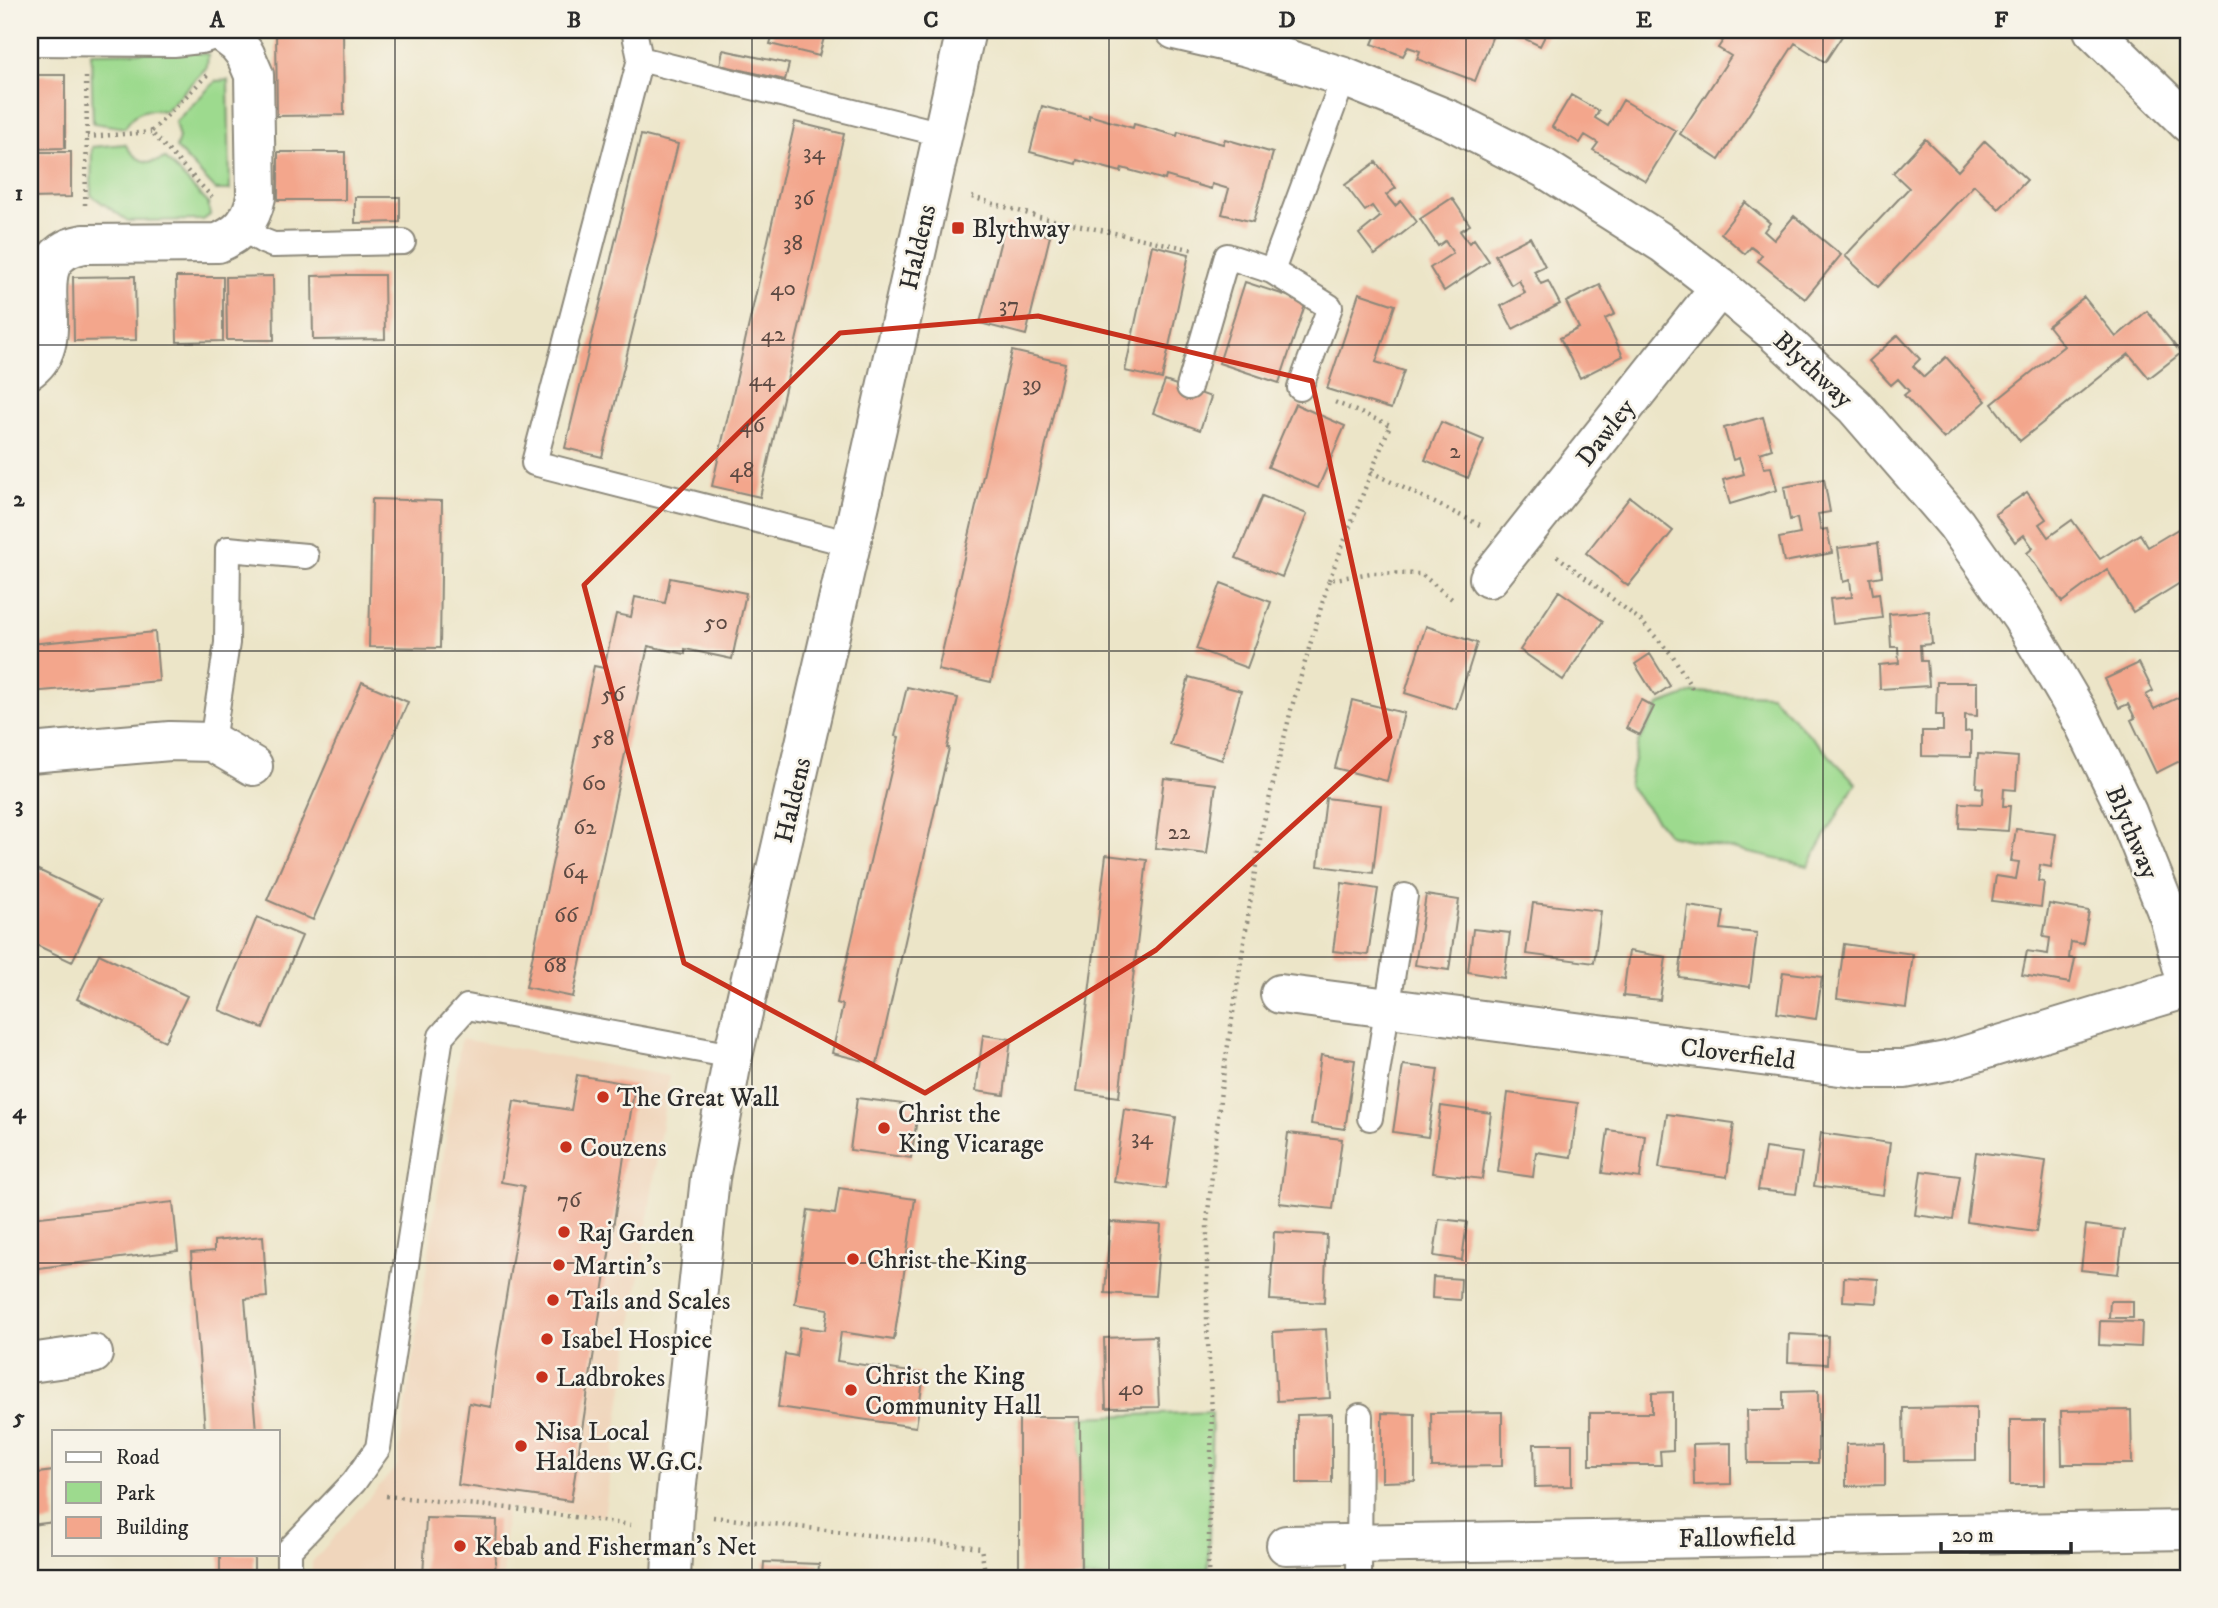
<svg xmlns="http://www.w3.org/2000/svg" width="2218" height="1608" font-family="'IM FELL DW Pica',serif">
<style>
.built{fill:#f0d6bc}
.green{fill:#9dda8e;stroke:#64825c;stroke-width:2}
.building{fill:#f3a68c}
.lines{fill:none;stroke-linecap:round;stroke-linejoin:round}
.service-casing{stroke:#8c887a;stroke-width:28}
.minor-casing{stroke:#8c887a;stroke-width:42}
.primary-casing{stroke:#8c887a;stroke-width:42}
.path{stroke:#8c887a;stroke-width:4.5;stroke-dasharray:2 5;stroke-linecap:butt}
.service{stroke:#fff;stroke-width:24}
.minor{stroke:#fff;stroke-width:38}
.primary{stroke:#fff;stroke-width:38}
.marked{fill:none;stroke:#c8321e;stroke-width:5;stroke-linejoin:round}
.grid{fill:none;stroke:#2b2b2b;stroke-width:2;stroke-opacity:0.55}
.poi-dot{fill:#c8321e;stroke:#f7f3e8;stroke-width:2.5}
.labels{text-anchor:middle;stroke-width:5;stroke-linejoin:round;paint-order:stroke}
.number-label{font-size:23px;fill:#5d4a43}
.poi-label{font-size:26px;fill:#2b2b2b;stroke:#f7f3e8;text-anchor:start}
.street-label{font-size:26px;fill:#2b2b2b;stroke:#f7f3e8}
.neatline{fill:none;stroke:#2b2b2b;stroke-width:2.5}
.grid-label{font-size:23px;text-anchor:middle;font-weight:bold;fill:#2b2b2b}
</style>
<rect width="100%" height="100%" fill="#f7f3e8"/>
<filter id="ink" filterUnits="userSpaceOnUse"><feTurbulence type="fractalNoise" baseFrequency=".0143" numOctaves="2"/><feDisplacementMap in="SourceGraphic" scale="14" xChannelSelector="R" yChannelSelector="G"/><feConvolveMatrix kernelMatrix="1 2 1 2 8 2 1 2 1" color-interpolation-filters="sRGB"/></filter>
<filter id="wash" filterUnits="userSpaceOnUse"><feTurbulence type="fractalNoise" baseFrequency=".00686" numOctaves="4" result="noise"/><feDisplacementMap in="SourceGraphic" scale="28" xChannelSelector="R" yChannelSelector="G"/><feGaussianBlur stdDeviation="1.57" result="paint"/><feColorMatrix in="noise" values="0 0 0 0 0 0 0 0 0 0 0 0 0 0 0 0 0 1.4 0 .05"/><feComposite in="paint" operator="in"/></filter>
<g filter="url(#wash)">
<rect width="100%" height="100%" fill="#ece5c8"/>
<path class="built" d="M 461,1039 L 669,1076 L 604,1516 L 506,1508 L 503,1578 L 312,1578 L 312,1562 L 397,1466 Z"/>
<path class="green" d="M 188,51 L 208,54 L 207,67 L 165,111 C 146,108 135,110 125,128 L 93,123 L 91,53 Z
M 228,80 L 230,190 L 216,190 L 176,148 L 179,138 L 175,122 L 216,81 Z
M 125,144 C 135,160 147,167 165,158 L 208,203 L 210,215 L 203,220 L 128,221 L 91,195 L 92,147 Z
M 1694,692 L 1771,695 L 1856,783 L 1808,866 L 1669,835 L 1628,785 L 1638,743 L 1659,705 Z
M 1212,1412 L 1208,1578 L 1081,1578 L 1080,1417 Z"/>
<g id="blocks">
<path class="building" d="M 276,30 L 343,30 L 344,115 L 277,116 Z
M 774,30 L 826,30 L 819,56 L 770,44 Z
M 1378,30 L 1495,30 L 1475,81 L 1417,59 L 1420,51 L 1408,47 L 1403,56 L 1372,44 Z
M 1506,30 L 1548,30 L 1540,46 Z
M 1730,30 L 1775,30 L 1778,32 L 1779,30 L 1839,30 L 1844,33 L 1825,62 L 1795,43 L 1719,160 L 1680,134 L 1731,56 L 1718,48 Z
M 723,50 L 789,64 L 785,80 L 720,65 Z
M 30,75 L 65,75 L 65,148 L 30,149 Z
M 1571,95 L 1599,111 L 1595,118 L 1608,126 L 1623,100 L 1676,131 L 1646,181 L 1593,150 L 1598,143 L 1585,135 L 1580,143 L 1552,127 Z
M 1042,106 L 1089,119 L 1089,115 L 1133,128 L 1134,124 L 1177,136 L 1178,132 L 1223,144 L 1225,139 L 1273,153 L 1253,222 L 1222,214 L 1229,189 L 1212,184 L 1211,189 L 1166,176 L 1165,180 L 1122,168 L 1121,172 L 1077,160 L 1076,164 L 1030,152 Z
M 795,122 L 844,134 L 760,497 L 712,486 Z
M 641,135 L 678,144 L 602,457 L 565,448 Z
M 1925,139 L 1958,171 L 1985,141 L 2027,180 L 1999,209 L 1974,185 L 1878,287 L 1845,256 L 1909,188 L 1893,173 Z
M 30,152 L 71,152 L 71,197 L 30,198 Z
M 278,152 L 345,152 L 345,200 L 278,200 Z
M 1376,162 L 1396,188 L 1386,195 L 1395,206 L 1401,201 L 1417,222 L 1375,255 L 1359,234 L 1380,217 L 1372,206 L 1365,211 L 1345,185 Z
M 355,197 L 400,197 L 400,222 L 355,223 Z
M 1452,198 L 1470,225 L 1460,231 L 1469,243 L 1474,239 L 1489,261 L 1444,291 L 1430,268 L 1453,253 L 1445,241 L 1438,246 L 1420,219 Z
M 1745,202 L 1770,223 L 1764,231 L 1774,240 L 1794,216 L 1841,255 L 1805,299 L 1758,261 L 1762,255 L 1751,247 L 1745,254 L 1721,233 Z
M 1005,224 L 1050,236 L 1026,335 L 980,323 Z
M 1530,237 L 1545,266 L 1534,271 L 1541,284 L 1548,281 L 1560,304 L 1513,329 L 1501,306 L 1525,293 L 1519,280 L 1511,285 L 1495,255 Z
M 1152,245 L 1189,254 L 1162,379 L 1125,371 Z
M 348,275 L 384,275 L 385,339 L 313,340 L 312,276 Z
M 135,276 L 136,340 L 74,341 L 73,277 Z
M 273,276 L 274,340 L 227,340 L 226,277 Z
M 176,277 L 223,277 L 223,341 L 177,342 Z
M 1245,282 L 1306,302 L 1279,383 L 1219,363 Z
M 1600,285 L 1615,314 L 1605,319 L 1623,356 L 1580,378 L 1560,338 L 1579,328 L 1566,302 Z
M 1359,293 L 1395,305 L 1376,362 L 1404,371 L 1391,409 L 1327,389 Z
M 2084,297 L 2116,337 L 2147,311 L 2181,353 L 2149,378 L 2129,354 L 2020,441 L 1992,404 L 2064,346 L 2048,326 Z
M 1898,335 L 1920,359 L 1913,366 L 1924,377 L 1946,357 L 1986,401 L 1944,439 L 1904,395 L 1909,391 L 1898,379 L 1891,385 L 1869,361 Z
M 1012,351 L 1065,363 L 991,682 L 938,670 Z
M 1165,381 L 1211,397 L 1200,430 L 1153,413 Z
M 1295,404 L 1345,426 L 1318,488 L 1268,467 Z
M 1763,417 L 1772,449 L 1760,453 L 1764,468 L 1771,467 L 1777,490 L 1730,504 L 1723,480 L 1744,474 L 1739,458 L 1733,460 L 1724,428 Z
M 1441,422 L 1484,440 L 1468,478 L 1425,460 Z
M 1824,479 L 1830,512 L 1818,514 L 1821,530 L 1827,529 L 1832,553 L 1784,562 L 1779,538 L 1800,534 L 1797,518 L 1790,520 L 1784,487 Z
M 2027,492 L 2046,519 L 2039,524 L 2048,537 L 2072,520 L 2100,559 L 2140,534 L 2148,547 L 2188,523 L 2188,578 L 2133,612 L 2107,569 L 2062,602 L 2027,553 L 2033,548 L 2024,535 L 2015,542 L 1995,514 Z
M 1262,496 L 1307,514 L 1282,577 L 1236,558 Z
M 1630,497 L 1673,531 L 1628,586 L 1586,553 Z
M 372,499 L 442,501 L 440,648 L 369,647 Z
M 1878,543 L 1882,576 L 1870,578 L 1873,594 L 1879,593 L 1882,618 L 1833,624 L 1830,599 L 1852,597 L 1850,580 L 1843,582 L 1838,548 Z
M 670,578 L 746,593 L 732,659 L 685,649 L 685,654 L 648,646 L 573,997 L 526,987 L 594,666 L 604,668 L 616,614 L 631,617 L 635,597 L 665,603 Z
M 1221,583 L 1271,602 L 1247,668 L 1196,649 Z
M 1559,591 L 1603,621 L 1563,680 L 1520,650 Z
M 1929,611 L 1932,644 L 1920,645 L 1921,661 L 1927,661 L 1929,686 L 1880,689 L 1879,665 L 1899,663 L 1898,647 L 1891,647 L 1889,614 Z
M 1426,626 L 1477,643 L 1456,709 L 1405,693 Z
M 155,632 L 159,681 L 30,692 L 30,644 Z
M 1650,654 L 1670,686 L 1655,696 L 1635,664 Z
M 2139,663 L 2153,691 L 2146,695 L 2154,709 L 2179,697 L 2188,717 L 2188,757 L 2156,773 L 2131,720 L 2135,718 L 2128,704 L 2119,708 L 2105,679 Z
M 1189,677 L 1241,691 L 1222,760 L 1170,745 Z
M 362,682 L 408,702 L 313,920 L 267,900 Z
M 1937,682 L 1977,682 L 1977,716 L 1965,715 L 1965,732 L 1971,731 L 1971,757 L 1922,756 L 1922,731 L 1943,731 L 1943,715 L 1936,715 Z
M 907,687 L 958,698 L 947,748 L 949,748 L 877,1064 L 832,1053 L 843,1005 L 837,1003 L 899,737 L 895,736 Z
M 1352,700 L 1404,713 L 1387,781 L 1335,768 Z
M 1641,700 L 1654,707 L 1640,735 L 1626,728 Z
M 1978,754 L 2018,757 L 2016,790 L 2004,789 L 2003,806 L 2010,806 L 2008,831 L 1959,828 L 1960,803 L 1982,804 L 1983,788 L 1976,787 Z
M 1164,778 L 1216,784 L 1207,854 L 1155,848 Z
M 1326,798 L 1381,805 L 1373,873 L 1318,866 Z
M 2016,829 L 2056,834 L 2051,867 L 2040,865 L 2038,881 L 2044,882 L 2041,907 L 1992,901 L 1996,876 L 2016,879 L 2019,862 L 2011,861 Z
M 1106,855 L 1147,860 L 1119,1097 L 1077,1091 Z
M 30,866 L 101,900 L 72,962 L 30,942 Z
M 1342,883 L 1378,889 L 1368,955 L 1333,951 Z
M 1426,895 L 1459,900 L 1449,970 L 1415,965 Z
M 1533,903 L 1601,911 L 1594,963 L 1526,954 Z
M 2049,904 L 2089,911 L 2083,944 L 2071,942 L 2069,958 L 2075,959 L 2070,983 L 2022,975 L 2027,951 L 2048,954 L 2050,938 L 2043,937 Z
M 1688,906 L 1724,911 L 1721,929 L 1757,933 L 1750,987 L 1679,977 Z
M 257,917 L 302,936 L 263,1028 L 219,1010 Z
M 1473,929 L 1510,933 L 1504,978 L 1468,972 Z
M 1844,944 L 1913,954 L 1906,1008 L 1837,999 Z
M 1629,951 L 1666,957 L 1660,1000 L 1623,996 Z
M 99,954 L 187,996 L 165,1041 L 77,999 Z
M 1783,972 L 1822,977 L 1816,1019 L 1777,1013 Z
M 983,1035 L 1011,1039 L 1004,1095 L 976,1091 Z
M 1321,1055 L 1355,1060 L 1345,1129 L 1311,1124 Z
M 1403,1065 L 1438,1069 L 1428,1137 L 1393,1132 Z
M 577,1075 L 635,1085 L 571,1501 L 458,1485 L 469,1403 L 491,1407 L 497,1352 L 524,1186 L 501,1182 L 514,1101 L 571,1110 Z
M 1508,1093 L 1578,1103 L 1571,1157 L 1536,1152 L 1533,1177 L 1498,1172 Z
M 857,1098 L 919,1106 L 911,1158 L 850,1150 Z
M 1441,1106 L 1491,1113 L 1482,1179 L 1432,1173 Z
M 1124,1109 L 1176,1117 L 1166,1189 L 1114,1182 Z
M 1667,1114 L 1734,1123 L 1727,1177 L 1659,1168 Z
M 1608,1130 L 1645,1135 L 1640,1178 L 1602,1173 Z
M 1288,1133 L 1342,1139 L 1333,1209 L 1279,1203 Z
M 1821,1133 L 1890,1143 L 1883,1195 L 1814,1186 Z
M 1765,1148 L 1802,1153 L 1796,1194 L 1758,1190 Z
M 1976,1152 L 2046,1161 L 2036,1232 L 1967,1222 Z
M 1921,1171 L 1960,1176 L 1953,1220 L 1915,1215 Z
M 839,1188 L 915,1199 L 894,1340 L 841,1332 L 837,1361 L 924,1374 L 916,1427 L 778,1407 L 785,1354 L 796,1356 L 800,1327 L 825,1330 L 828,1309 L 795,1304 L 808,1210 L 835,1214 Z
M 173,1202 L 178,1251 L 30,1269 L 30,1211 L 31,1210 L 32,1218 Z
M 1439,1219 L 1467,1222 L 1462,1260 L 1434,1256 Z
M 1110,1222 L 1161,1225 L 1155,1296 L 1105,1293 Z
M 2086,1225 L 2124,1230 L 2118,1274 L 2081,1270 Z
M 1274,1232 L 1327,1235 L 1324,1303 L 1270,1300 Z
M 263,1236 L 267,1297 L 245,1299 L 256,1431 L 205,1431 L 191,1253 L 214,1251 L 214,1241 Z
M 1433,1277 L 1461,1279 L 1460,1300 L 1432,1298 Z
M 1844,1277 L 1878,1279 L 1877,1303 L 1843,1301 Z
M 2110,1301 L 2133,1301 L 2133,1318 L 2109,1318 Z
M 2100,1321 L 2142,1322 L 2141,1347 L 2099,1345 Z
M 1326,1329 L 1330,1398 L 1277,1401 L 1273,1332 Z
M 1789,1334 L 1828,1336 L 1827,1364 L 1788,1362 Z
M 1156,1336 L 1159,1407 L 1106,1408 L 1104,1338 Z
M 1818,1391 L 1818,1463 L 1748,1463 L 1747,1410 L 1783,1410 L 1783,1392 Z
M 1673,1392 L 1673,1450 L 1660,1451 L 1661,1465 L 1590,1465 L 1590,1413 L 1652,1413 L 1652,1393 Z
M 1976,1407 L 1976,1460 L 1904,1461 L 1903,1408 Z
M 2131,1410 L 2132,1464 L 2062,1464 L 2061,1411 Z
M 1502,1412 L 1502,1466 L 1432,1467 L 1431,1413 Z
M 1382,1413 L 1415,1414 L 1415,1481 L 1382,1482 Z
M 1332,1414 L 1332,1483 L 1297,1483 L 1297,1415 Z
M 1019,1417 L 1080,1417 L 1081,1578 L 1019,1578 Z
M 2010,1420 L 2045,1420 L 2045,1485 L 2010,1485 Z
M 1731,1443 L 1731,1484 L 1694,1485 L 1693,1444 Z
M 1885,1443 L 1885,1485 L 1846,1486 L 1846,1444 Z
M 1534,1444 L 1572,1444 L 1572,1486 L 1535,1487 Z
M 54,1471 L 54,1522 L 30,1525 L 30,1474 Z
M 426,1518 L 497,1520 L 495,1578 L 423,1578 Z
M 220,1554 L 254,1554 L 254,1578 L 220,1578 Z
M 764,1562 L 819,1564 L 818,1578 L 763,1578 Z"/>
</g>
</g>
<g filter="url(#ink)">
<use href="#blocks" fill-opacity="0" stroke="#8c887a" stroke-width="2"/>
<g class="lines">
<defs>
<path id="service" d="M 634,30 L 640,59
M 241,228 L 263,241 L 273,245 L 403,242
M 1272,271 L 1330,307 L 1300,388
M 1189,387 L 1227,256 L 1272,271 L 1344,77
M 851,544 L 534,463 L 640,59 L 942,134
M 212,742 L 227,643 L 228,549 L 306,556
M 1370,1118 L 1405,896
M 289,1578 L 289,1550 L 354,1482 L 378,1448 L 441,1036 L 467,1007 L 733,1056
M 1359,1578 L 1360,1416"/>
<path id="minor" d="M 1175,30 L 1248,47 L 1344,77 L 1450,120 L 1544,168 L 1664,244 L 1720,287 L 1776,334 L 1855,407 L 1956,524 L 2022,618 L 2082,720 L 2127,812 L 2169,917 L 2188,988
M 30,36 L 175,37 L 201,34 L 213,30
M 30,369 C 75,335 13,256 84,244 L 218,243 C 241,233 251,221 256,197 L 254,75 L 245,54 L 237,44 L 219,30
M 1489,578 L 1720,287
M 30,753 L 170,741 L 212,742 L 253,766
M 1280,994 L 1863,1069 L 1904,1069 L 1947,1061 L 2188,988
M 30,1363 L 93,1354
M 1286,1545 L 2188,1530
M 671,1578 L 674,1512 L 710,1178 L 733,1056 L 851,544 L 966,30"/>
<path id="primary" d="M 2093,30 L 2188,123"/>
</defs>
<use href="#service" class="service-casing"/>
<use href="#minor" class="minor-casing"/>
<use href="#primary" class="primary-casing"/>
<path class="path" d="M 207,75 L 151,132 L 212,197
M 87,137 L 151,132
M 972,197 L 1039,217 L 1195,250
M 85,205 L 87,137 L 86,77
M 1371,472 L 1480,525
M 1557,556 L 1640,620 L 1673,656 L 1694,692
M 1329,580 L 1390,425 L 1332,401
M 386,1496 L 508,1508 L 631,1525
M 713,1517 L 981,1548 L 986,1578
M 1208,1578 L 1212,1412 L 1207,1326 L 1207,1222 L 1221,1090 L 1261,833 L 1291,710 L 1329,580 L 1371,573 L 1421,574 L 1452,599"/>
<use href="#service" class="service"/>
<use href="#minor" class="minor"/>
<use href="#primary" class="primary"/>
</g>
</g>
<path class="marked" d="M 1038,316 L 1312,381 L 1390,737 L 1156,950 L 925,1093 L 684,963 L 584,585 L 840,333 Z"/>
<path class="grid" d="M 395,30 L 395,1578M 752,30 L 752,1578M 1109,30 L 1109,1578M 1466,30 L 1466,1578M 1823,30 L 1823,1578M 30,345 L 2188,345M 30,651 L 2188,651M 30,957 L 2188,957M 30,1263 L 2188,1263"/>
<g class="poi-dot">
<rect x="951" y="221" width="14" height="14" rx="3.5"/>
<circle cx="603" cy="1097" r="7"/>
<circle cx="884" cy="1128" r="7"/>
<circle cx="566" cy="1147" r="7"/>
<circle cx="564" cy="1232" r="7"/>
<circle cx="853" cy="1259" r="7"/>
<circle cx="559" cy="1265" r="7"/>
<circle cx="553" cy="1300" r="7"/>
<circle cx="547" cy="1339" r="7"/>
<circle cx="542" cy="1377" r="7"/>
<circle cx="851" cy="1390" r="7"/>
<circle cx="521" cy="1446" r="7"/>
<circle cx="460" cy="1546" r="7"/>
</g>
<g class="labels">
<g class="number-label">
<text x="814" y="159">34</text>
<text x="804" y="205">36</text>
<text x="793" y="250">38</text>
<text x="783" y="295">40</text>
<text x="1009" y="312">37</text>
<text x="773" y="341">42</text>
<text x="762" y="386">44</text>
<text x="1032" y="391">39</text>
<text x="752" y="432">46</text>
<text x="1455" y="458">2</text>
<text x="742" y="477">48</text>
<text x="716" y="629">50</text>
<text x="613" y="701">56</text>
<text x="603" y="745">58</text>
<text x="594" y="790">60</text>
<text x="585" y="834">62</text>
<text x="1179" y="839">22</text>
<text x="575" y="878">64</text>
<text x="566" y="922">66</text>
<text x="555" y="972">68</text>
<text x="1142" y="1144">34</text>
<text x="569" y="1207">76</text>
<text x="1131" y="1395">40</text>
</g>
<g class="poi-label">
<text x="972" y="237">Blythway</text>
<text x="617" y="1106">The Great Wall</text>
<text x="898" y="1122">Christ the<tspan x="898" dy="30">King Vicarage</tspan></text>
<text x="580" y="1156">Couzens</text>
<text x="578" y="1241">Raj Garden</text>
<text x="867" y="1268">Christ the King</text>
<text x="573" y="1274">Martin's</text>
<text x="567" y="1309">Tails and Scales</text>
<text x="561" y="1348">Isabel Hospice</text>
<text x="865" y="1384">Christ the King<tspan x="865" dy="30">Community Hall</tspan></text>
<text x="556" y="1386">Ladbrokes</text>
<text x="535" y="1440">Nisa Local<tspan x="535" dy="30">Haldens W.G.C.</tspan></text>
<text x="474" y="1555">Kebab and Fisherman's Net</text>
</g>
<g class="street-label">
<text transform="translate(917 247) rotate(-77)" y="9">Haldens</text>
<text transform="translate(1814 369) rotate(43)" y="9">Blythway</text>
<text transform="translate(1605 432) rotate(-52)" y="9">Dawley</text>
<text transform="translate(792 800) rotate(-77)" y="9">Haldens</text>
<text transform="translate(2133 832) rotate(67)" y="9">Blythway</text>
<text transform="translate(1738 1053) rotate(7)" y="9">Cloverfield</text>
<text transform="translate(1737 1537) rotate(-1)" y="9">Fallowfield</text>
</g>
</g>
<rect width="2218" height="1608" fill="none" stroke="#f7f3e8" stroke-width="77"/>
<rect x="52" y="1430" width="228" height="126" fill="#f7f3e8" stroke="#a5a39c" stroke-width="2"/>
<rect x="66" y="1452" width="35" height="10" fill="#ffffff" stroke="#a5a39c" stroke-width="2"/>
<text x="116" y="1464" font-size="21" fill="#2b2b2b">Road</text>
<rect x="66" y="1482" width="35" height="21" fill="#9dda8e" stroke="#a5a39c" stroke-width="2"/>
<text x="116" y="1500" font-size="21" fill="#2b2b2b">Park</text>
<rect x="66" y="1517" width="35" height="21" fill="#f3a68c" stroke="#a5a39c" stroke-width="2"/>
<text x="116" y="1534" font-size="21" fill="#2b2b2b">Building</text>
<path d="M1941 1542v10h130v-10" fill="none" stroke="#2b2b2b" stroke-width="3.5"/>
<text x="1952" y="1542" font-size="21" fill="#2b2b2b" stroke="#f7f3e8" stroke-width="5" paint-order="stroke">20 m</text>
<rect x="38" y="38" width="2142" height="1532" class="neatline"/>
<g class="grid-label">
<text x="217" y="27">A</text>
<text x="574" y="27">B</text>
<text x="931" y="27">C</text>
<text x="1287" y="27">D</text>
<text x="1644" y="27">E</text>
<text x="2001" y="27">F</text>
<text x="19" y="200">1</text>
<text x="19" y="506">2</text>
<text x="19" y="812">3</text>
<text x="19" y="1118">4</text>
<text x="19" y="1424">5</text>
</g>
</svg>
